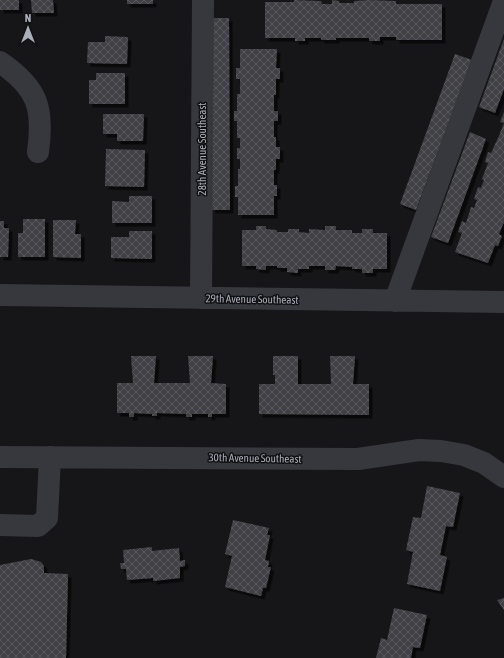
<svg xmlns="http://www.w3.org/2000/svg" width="504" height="658" font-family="'Asap Condensed',sans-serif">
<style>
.building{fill:url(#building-cross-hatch);filter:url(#shadow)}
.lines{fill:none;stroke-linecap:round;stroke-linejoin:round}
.minor{stroke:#37383d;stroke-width:22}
.labels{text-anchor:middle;stroke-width:3;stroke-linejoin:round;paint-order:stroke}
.street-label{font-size:11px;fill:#a8adb8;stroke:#111113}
</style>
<defs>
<pattern id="building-cross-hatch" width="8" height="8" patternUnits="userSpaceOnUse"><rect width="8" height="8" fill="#404145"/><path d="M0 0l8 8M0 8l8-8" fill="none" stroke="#595a5e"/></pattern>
<filter id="shadow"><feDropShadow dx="3.5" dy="3.5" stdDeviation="0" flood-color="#0009"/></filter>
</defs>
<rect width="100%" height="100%" fill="#161618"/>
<path class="building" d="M 0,0 L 19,0 L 19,10 L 0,10 Z
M 31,0 L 53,0 L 54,13 L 32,13 Z
M 127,0 L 153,0 L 153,4 L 127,4 Z
M 294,0 L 321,1 L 322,4 L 332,4 L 332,0 L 339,1 L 339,3 L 354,3 L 354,1 L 369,0 L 396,1 L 396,4 L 442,4 L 442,40 L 396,40 L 396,37 L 380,37 L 380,41 L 369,41 L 369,38 L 336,38 L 336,40 L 321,40 L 321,38 L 305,38 L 305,41 L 295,41 L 295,38 L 265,38 L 265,2 L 294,2 Z
M 211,18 L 229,18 L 230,210 L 212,210 Z
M 105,36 L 128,37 L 127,64 L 87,63 L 88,42 L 105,42 Z
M 504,39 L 504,89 L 495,113 L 479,107 Z
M 240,49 L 277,49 L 276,68 L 280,68 L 280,79 L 276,79 L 276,95 L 274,95 L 274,111 L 278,111 L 278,121 L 274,121 L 274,137 L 276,137 L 276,147 L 280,147 L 280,159 L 276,159 L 276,170 L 274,170 L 274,185 L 277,185 L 277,196 L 274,196 L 274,215 L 238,215 L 238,197 L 235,197 L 235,186 L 238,186 L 238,169 L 240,169 L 240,159 L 237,159 L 237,148 L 240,148 L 240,138 L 237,138 L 237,121 L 234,121 L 234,111 L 237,111 L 237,94 L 240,94 L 240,79 L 236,79 L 236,68 L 240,68 Z
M 455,54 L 472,60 L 416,210 L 400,204 Z
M 96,73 L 125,73 L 125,104 L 89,104 L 89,80 L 96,80 Z
M 504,112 L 504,222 L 499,234 L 502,236 L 498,246 L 495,245 L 488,263 L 455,252 L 462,233 L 458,232 L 462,221 L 466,223 L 471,207 L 474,208 L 477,200 L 474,199 L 478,187 L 481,188 L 484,180 L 482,179 L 488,163 L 485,162 L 488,152 L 491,153 L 498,138 L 504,123 L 500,122 Z
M 103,114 L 144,114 L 143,141 L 117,141 L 117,134 L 103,134 Z
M 470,132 L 486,139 L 448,243 L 431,237 Z
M 106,149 L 145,150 L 144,187 L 105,186 Z
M 129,196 L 152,196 L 152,223 L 112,223 L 112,201 L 129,202 Z
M 23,219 L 45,219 L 45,257 L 18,257 L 18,233 L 23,233 Z
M 53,220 L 76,220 L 75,234 L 81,234 L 81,258 L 53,257 Z
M 0,221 L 4,221 L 4,228 L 9,228 L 8,257 L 0,257 Z
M 256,226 L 266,226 L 266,229 L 277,230 L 277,232 L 288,232 L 288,229 L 299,229 L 299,232 L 309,233 L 309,229 L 325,230 L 325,226 L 336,226 L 336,230 L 352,230 L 352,233 L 362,233 L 362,229 L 373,229 L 373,233 L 387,233 L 387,269 L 373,269 L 373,273 L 362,273 L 362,269 L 352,269 L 352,267 L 336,266 L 335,270 L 325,270 L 325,266 L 309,266 L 309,269 L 298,269 L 298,273 L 287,272 L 287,268 L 277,268 L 277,266 L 266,266 L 266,270 L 256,269 L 256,266 L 242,266 L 242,230 L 256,230 Z
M 129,231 L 152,231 L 152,259 L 111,258 L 111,237 L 129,237 Z
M 131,356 L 156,356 L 154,383 L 190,383 L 188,356 L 213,356 L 211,383 L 226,384 L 226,414 L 212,414 L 212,417 L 208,417 L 208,414 L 192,414 L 192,417 L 186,417 L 186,414 L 157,413 L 157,416 L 152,416 L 152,414 L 134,413 L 134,417 L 129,417 L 129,413 L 117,413 L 117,383 L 133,383 Z
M 273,356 L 298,356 L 298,384 L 331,384 L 330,356 L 355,356 L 353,384 L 369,384 L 369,415 L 259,414 L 259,384 L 275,384 L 275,375 L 273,375 Z
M 427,486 L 460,493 L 453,527 L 446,526 L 440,555 L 447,557 L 440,591 L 407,584 L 413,552 L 406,550 L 413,517 L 421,518 Z
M 233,520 L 269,528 L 267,535 L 270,535 L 265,560 L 269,561 L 268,567 L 271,567 L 266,588 L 263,588 L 261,596 L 225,587 L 232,556 L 225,554 Z
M 152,547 L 152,551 L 179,548 L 180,561 L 185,560 L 185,566 L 180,567 L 180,578 L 153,581 L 153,578 L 127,580 L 126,569 L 121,569 L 120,563 L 124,563 L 123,550 Z
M 31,559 L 41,562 L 44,566 L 44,573 L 68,574 L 66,658 L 0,658 L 0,565 Z
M 504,598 L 504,610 L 497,600 Z
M 394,608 L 427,615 L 420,648 L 413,647 L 411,658 L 376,658 L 381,638 L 387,640 Z"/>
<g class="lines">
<path class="minor" d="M 0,62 C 38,88 44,108 38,152
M 0,295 L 504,302
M 201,298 L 203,0
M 395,301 L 504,1
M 0,457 L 358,459 L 419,450 L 441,451 L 464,455 L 484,463 L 504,477
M 0,525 L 38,526 L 47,518 L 50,457"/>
</g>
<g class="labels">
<g class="street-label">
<text transform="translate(202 149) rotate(-90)" y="4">28th Avenue Southeast</text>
<text transform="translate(252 299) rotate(1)" y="4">29th Avenue Southeast</text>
<text transform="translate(255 458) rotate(1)" y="4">30th Avenue Southeast</text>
</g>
</g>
<g transform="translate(28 28)" stroke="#111113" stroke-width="3" paint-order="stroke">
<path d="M0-3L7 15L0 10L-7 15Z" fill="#a8adb8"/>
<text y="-6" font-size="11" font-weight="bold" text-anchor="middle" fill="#a8adb8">N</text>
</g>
</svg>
